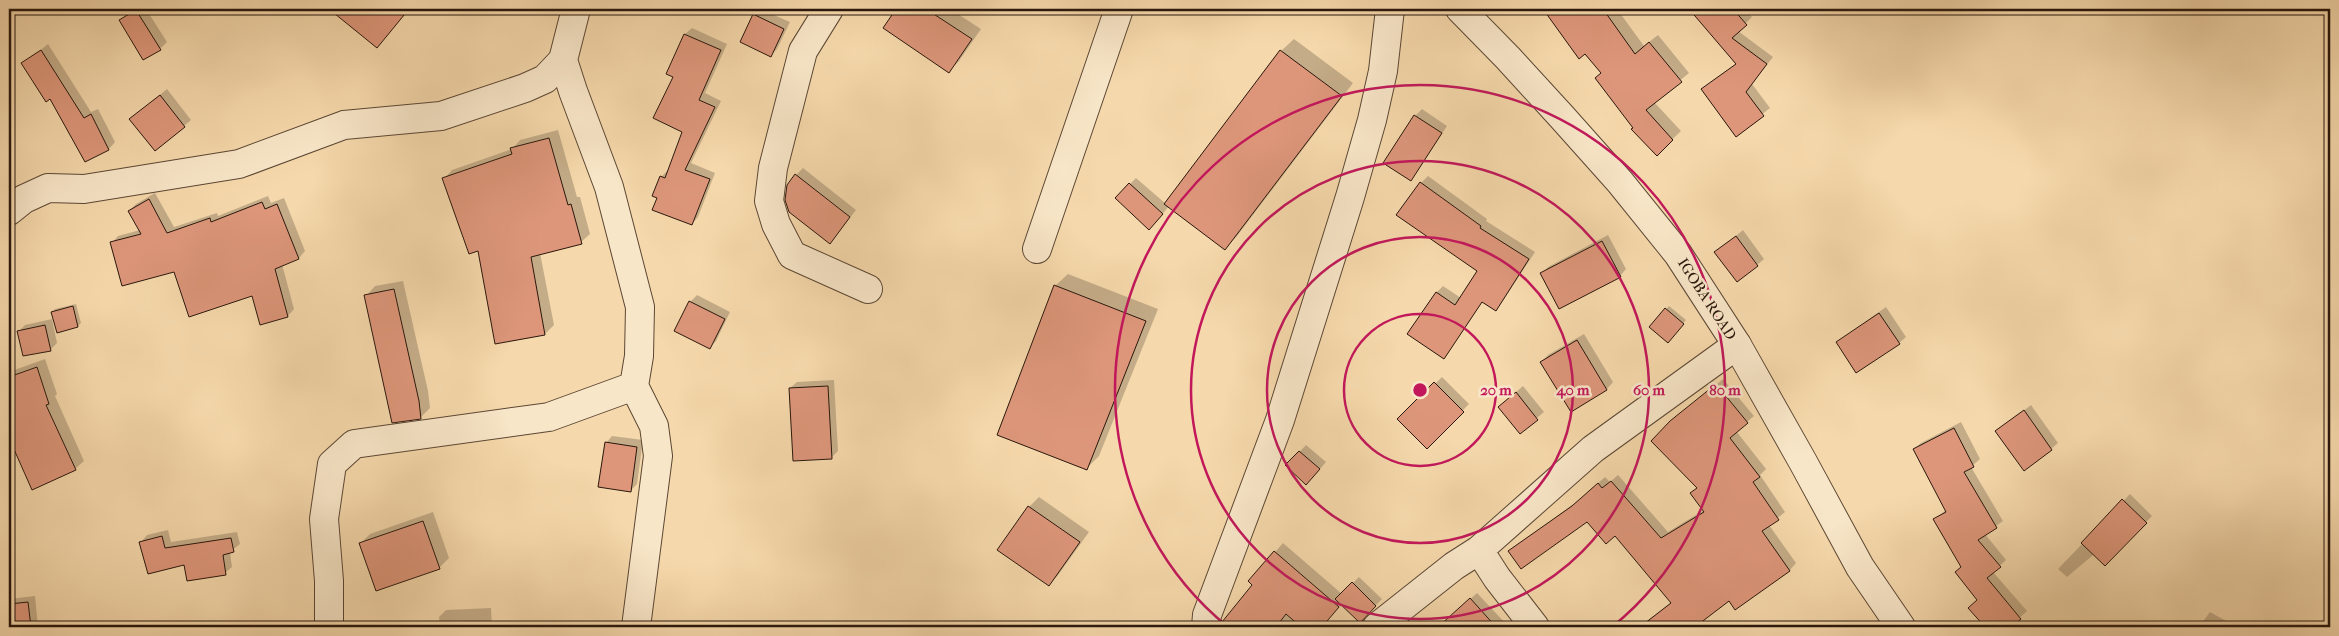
<svg xmlns="http://www.w3.org/2000/svg" width="2339" height="636" font-family="'IM FELL French Canon',serif">
<style>
.shadow{fill:#0003}
.building{fill:#dd967a;stroke:#29170c}
.lines{fill:none;stroke-linecap:round;stroke-linejoin:round}
.minor-casing{stroke:#5c4734;stroke-width:30}
.tertiary-casing{stroke:#5c4734;stroke-width:30}
.minor{stroke:#f8e6c8;stroke-width:28}
.tertiary{stroke:#f8e6c8;stroke-width:28}
.ring{fill:none;stroke:#c2185b;stroke-width:2.5}
.labels{text-anchor:middle;stroke-width:5;stroke-linejoin:round;paint-order:stroke}
.street-label{font-size:15px;fill:#29170c;stroke:#f8e6c8}
.centre{fill:#c2185b;stroke:#f8e6c8;stroke-width:2.5}
.ring-label{font-size:15px;text-anchor:middle;font-weight:bold;fill:#c2185b;stroke:#f8e6c8;stroke-width:5;stroke-linejoin:round;paint-order:stroke}
</style>
<rect width="100%" height="100%" fill="#f5d8ab"/>
<filter id="stains"><feTurbulence type="fractalNoise" baseFrequency=".004" numOctaves="4"/><feColorMatrix values="0 0 0 0 .2 0 0 0 0 .09 0 0 0 0 .02 0 0 0 .5 -.17"/></filter>
<radialGradient id="worn" r=".72"><stop offset=".6" stop-color="#630" stop-opacity="0"/><stop offset="1" stop-color="#630" stop-opacity=".3"/></radialGradient>
<path class="shadow" d="M 136,9 L 146,9 L 167,42 L 160,49 L 121,21 Z
M 346,9 L 409,9 L 384,39 L 340,16 Z
M 760,9 L 790,22 L 777,49 L 770,56 L 754,15 Z
M 898,9 L 950,9 L 981,29 L 959,61 L 949,71 L 885,28 Z
M 1558,9 L 1617,9 L 1644,46 L 1658,35 L 1689,73 L 1654,102 L 1681,131 L 1657,154 L 1635,128 L 1602,73 L 1550,17 Z
M 1691,9 L 1745,9 L 1752,17 L 1738,31 L 1773,57 L 1752,84 L 1770,108 L 1736,135 L 1703,89 L 1737,63 Z
M 692,28 L 727,44 L 705,93 L 721,101 L 691,163 L 715,173 L 698,217 L 692,224 L 654,196 L 661,177 L 668,170 L 684,131 L 674,76 L 667,73 L 685,34 Z
M 1294,39 L 1353,83 L 1237,236 L 1225,248 L 1169,206 L 1156,222 L 1130,184 L 1136,178 L 1166,204 L 1281,51 Z
M 48,44 L 91,112 L 98,109 L 115,142 L 109,149 L 85,160 L 50,98 L 23,64 Z
M 167,89 L 191,120 L 184,126 L 131,119 Z
M 9,97 L 15,106 L 9,112 Z
M 1422,109 L 1447,126 L 1417,172 L 1411,179 L 1415,116 Z
M 558,130 L 577,197 L 580,197 L 590,234 L 581,242 L 540,253 L 554,325 L 545,334 L 496,343 L 479,249 L 444,179 L 452,170 L 512,149 L 520,140 Z
M 803,168 L 856,210 L 836,236 L 796,175 Z
M 1428,176 L 1487,219 L 1486,221 L 1535,252 L 1502,302 L 1496,309 L 1483,301 L 1444,357 L 1436,293 L 1443,286 L 1461,298 L 1478,270 L 1421,183 Z
M 155,193 L 174,227 L 217,213 L 218,216 L 268,196 L 271,203 L 284,198 L 305,251 L 299,258 L 282,264 L 294,309 L 288,316 L 253,295 L 175,271 L 112,243 L 118,236 L 140,230 L 129,211 L 136,204 Z
M 1743,230 L 1764,259 L 1757,265 L 1716,252 Z
M 1608,235 L 1626,269 L 1620,276 L 1542,274 L 1548,267 Z
M 1068,274 L 1158,309 L 1099,456 L 1087,468 L 1055,286 Z
M 403,281 L 428,391 L 430,408 L 420,418 L 366,296 L 375,286 Z
M 697,295 L 730,312 L 716,341 L 710,347 L 690,302 Z
M 76,304 L 81,323 L 78,326 L 52,312 L 55,309 Z
M 1669,306 L 1686,320 L 1671,338 L 1651,327 Z
M 1886,307 L 1906,337 L 1899,343 L 1837,342 Z
M 52,319 L 57,343 L 50,350 L 19,331 L 25,325 Z
M 1584,334 L 1613,382 L 1607,389 L 1571,410 L 1542,362 L 1548,355 Z
M 45,359 L 57,394 L 55,396 L 84,461 L 75,469 L 33,489 L 9,435 L 9,372 Z
M 1442,377 L 1469,404 L 1427,447 L 1399,419 Z
M 1723,379 L 1754,416 L 1736,431 L 1766,469 L 1760,475 L 1785,512 L 1769,525 L 1796,563 L 1790,570 L 1736,608 L 1729,599 L 1588,521 L 1510,551 L 1580,499 L 1605,477 L 1610,482 L 1618,475 L 1668,532 L 1704,510 L 1692,493 L 1698,487 L 1679,415 Z
M 834,380 L 838,451 L 831,458 L 790,388 L 797,382 Z
M 1523,386 L 1544,412 L 1520,432 L 1499,407 Z
M 2031,405 L 2058,443 L 2051,449 L 1997,431 Z
M 1961,422 L 1980,459 L 1971,467 L 2003,521 L 1985,534 L 2006,560 L 1993,572 L 2027,611 L 2009,627 L 1986,627 L 1970,608 L 1978,600 L 1962,567 L 1934,520 L 1946,510 L 1914,449 L 1921,443 Z
M 612,436 L 643,440 L 637,484 L 630,491 L 606,443 Z
M 1306,445 L 1326,462 L 1313,477 L 1287,465 Z
M 2130,494 L 2152,516 L 2121,548 L 2112,539 L 2067,577 L 2058,569 Z
M 1039,497 L 1089,532 L 1058,575 L 1049,585 L 999,549 L 1029,507 Z
M 433,512 L 449,558 L 439,568 L 361,543 L 370,534 Z
M 168,530 L 171,542 L 237,532 L 240,544 L 230,552 L 232,567 L 225,573 L 185,563 L 141,542 L 147,535 Z
M 1283,543 L 1342,594 L 1359,577 L 1382,599 L 1360,621 L 1342,604 L 1322,627 L 1303,627 L 1297,622 L 1293,627 L 1222,627 L 1223,622 L 1253,585 L 1250,581 Z
M 1477,593 L 1507,625 L 1505,627 L 1440,627 Z
M 35,596 L 38,627 L 9,627 L 9,599 Z
M 1674,600 L 1691,627 L 1639,627 Z
M 491,608 L 492,627 L 440,627 L 439,617 L 446,610 Z
M 2210,612 L 2228,622 L 2225,627 L 2199,627 Z
M 1428,623 L 1433,627 L 1424,627 Z
M 557,625 L 595,627 L 555,627 Z"/>
<path class="building" d="M 329,9 L 409,9 L 377,48 Z
M 896,9 L 926,9 L 972,39 L 949,73 L 883,28 Z
M 1543,9 L 1603,9 L 1635,54 L 1649,42 L 1682,82 L 1646,110 L 1673,140 L 1657,156 L 1631,129 L 1633,128 L 1595,78 L 1601,73 L 1585,54 L 1579,59 Z
M 1689,9 L 1733,9 L 1747,25 L 1732,38 L 1767,64 L 1746,92 L 1764,116 L 1736,137 L 1701,89 L 1736,64 Z
M 136,10 L 161,50 L 143,60 L 119,20 Z
M 753,14 L 784,29 L 771,57 L 740,42 Z
M 684,34 L 721,50 L 699,100 L 715,107 L 685,170 L 710,179 L 692,225 L 652,210 L 657,198 L 652,196 L 660,176 L 665,178 L 682,132 L 653,118 L 673,77 L 666,74 Z
M 41,50 L 84,118 L 91,114 L 109,150 L 85,162 L 50,99 L 46,102 L 21,63 Z
M 1280,50 L 1342,96 L 1225,250 L 1164,204 Z
M 160,95 L 185,127 L 155,151 L 129,119 Z
M 1414,115 L 1442,133 L 1411,181 L 1383,163 Z
M 549,138 L 568,205 L 571,204 L 582,244 L 531,257 L 545,335 L 495,344 L 478,251 L 469,254 L 442,178 L 512,154 L 510,148 Z
M 795,174 L 850,217 L 830,244 L 789,212 L 785,200 L 787,185 Z
M 1420,182 L 1481,226 L 1480,228 L 1529,259 L 1496,311 L 1482,302 L 1444,359 L 1407,334 L 1436,292 L 1455,305 L 1477,271 L 1396,215 Z
M 1129,183 L 1163,214 L 1149,230 L 1115,198 Z
M 149,199 L 167,233 L 210,218 L 211,222 L 262,202 L 265,209 L 277,204 L 299,259 L 275,269 L 288,317 L 260,325 L 252,296 L 189,317 L 174,272 L 122,286 L 110,242 L 141,234 L 128,211 Z
M 1736,236 L 1758,266 L 1737,282 L 1714,252 Z
M 1602,241 L 1621,277 L 1559,309 L 1540,273 Z
M 1054,285 L 1146,321 L 1087,470 L 997,435 Z
M 394,289 L 419,401 L 421,419 L 392,423 L 364,295 Z
M 689,301 L 725,319 L 710,349 L 674,331 Z
M 73,306 L 78,327 L 57,333 L 51,312 Z
M 1665,308 L 1684,324 L 1668,343 L 1649,327 Z
M 1879,313 L 1900,344 L 1856,373 L 1836,342 Z
M 45,325 L 51,351 L 23,356 L 17,331 Z
M 1577,340 L 1607,390 L 1571,412 L 1540,362 Z
M 37,367 L 49,404 L 46,405 L 76,470 L 32,490 L 9,438 L 9,377 Z
M 1434,382 L 1464,412 L 1427,449 L 1397,419 Z
M 1716,384 L 1748,423 L 1730,438 L 1760,477 L 1753,482 L 1779,520 L 1762,531 L 1790,571 L 1735,610 L 1729,601 L 1695,627 L 1640,627 L 1671,603 L 1615,536 L 1606,544 L 1587,522 L 1521,569 L 1508,551 L 1572,506 L 1598,483 L 1602,488 L 1611,481 L 1661,538 L 1704,512 L 1690,493 L 1697,488 L 1651,441 L 1670,421 Z
M 828,386 L 832,459 L 793,461 L 789,388 Z
M 1516,392 L 1538,420 L 1520,434 L 1498,407 Z
M 2024,410 L 2052,450 L 2024,471 L 1995,431 Z
M 1954,428 L 1974,467 L 1964,472 L 1997,528 L 1978,540 L 2001,567 L 1987,578 L 2021,619 L 2011,627 L 1985,627 L 1968,608 L 1977,600 L 1955,572 L 1961,567 L 1933,519 L 1946,512 L 1913,449 Z
M 605,442 L 637,447 L 631,492 L 598,487 Z
M 1299,451 L 1320,469 L 1306,485 L 1285,465 Z
M 2122,499 L 2147,523 L 2105,566 L 2081,543 Z
M 1028,506 L 1080,542 L 1049,586 L 997,550 Z
M 423,521 L 440,569 L 376,591 L 359,543 Z
M 162,536 L 165,548 L 231,538 L 234,552 L 223,555 L 226,575 L 187,581 L 184,565 L 148,574 L 139,542 Z
M 1274,551 L 1339,607 L 1322,627 L 1301,627 L 1286,614 L 1276,627 L 1222,627 L 1222,622 L 1252,585 L 1248,581 Z
M 1352,582 L 1376,606 L 1360,623 L 1335,599 Z
M 1470,598 L 1496,627 L 1438,627 Z
M 28,602 L 31,627 L 9,627 L 9,604 Z"/>
<g class="lines">
<defs>
<path id="minor" d="M 829,9 L 803,51 L 773,168 L 769,201 L 776,224 L 792,255 L 868,289
M 563,60 L 573,91 L 609,187 L 640,307 L 639,356 L 634,386 L 654,426 L 658,456 L 636,627
M 9,211 L 24,199 L 48,188 L 84,189 L 239,164 L 344,125 L 441,116 L 525,88 L 545,79 L 563,60 L 576,9
M 1037,249 L 1119,9
M 1479,550 L 1497,578 L 1535,627
M 329,627 L 329,581 L 324,519 L 332,464 L 354,444 L 549,417 L 634,386
M 1206,627 L 1207,615 L 1280,420 L 1350,197 L 1372,120 L 1383,71 L 1390,9
M 1377,627 L 1454,566 L 1479,550 L 1593,449 L 1737,345"/>
<path id="tertiary" d="M 1460,9 L 1508,58 L 1562,117 L 1620,182 L 1678,254 L 1737,345 L 1803,462 L 1860,567 L 1901,627"/>
</defs>
<use href="#minor" class="minor-casing"/>
<use href="#tertiary" class="tertiary-casing"/>
<use href="#minor" class="minor"/>
<use href="#tertiary" class="tertiary"/>
</g>
<g class="ring">
<circle cx="1420" cy="390" r="76"/>
<circle cx="1420" cy="390" r="153"/>
<circle cx="1420" cy="390" r="229"/>
<path d="M1228 627A305 305 0 1 1 1612 627"/>
</g>
<g class="labels">
<g class="street-label">
<text transform="translate(1707 299) rotate(57)" y="5">IGOBA ROAD</text>
</g>
</g>
<circle cx="1420" cy="390" r="8" class="centre"/>
<g class="ring-label">
<text x="1496" y="395">20 m</text>
<text x="1573" y="395">40 m</text>
<text x="1649" y="395">60 m</text>
<text x="1725" y="395">80 m</text>
</g>
<rect width="2339" height="636" fill="none" stroke="#f5d8ab" stroke-width="30"/>
<rect x="10" y="10" width="2319" height="616" fill="none" stroke="#29170c" stroke-width="2.5"/>
<rect x="15" y="15" width="2309" height="606" fill="none" stroke="#29170c"/>
<rect width="100%" height="100%" filter="url(#stains)"/>
<rect width="100%" height="100%" fill="url(#worn)"/>
</svg>
